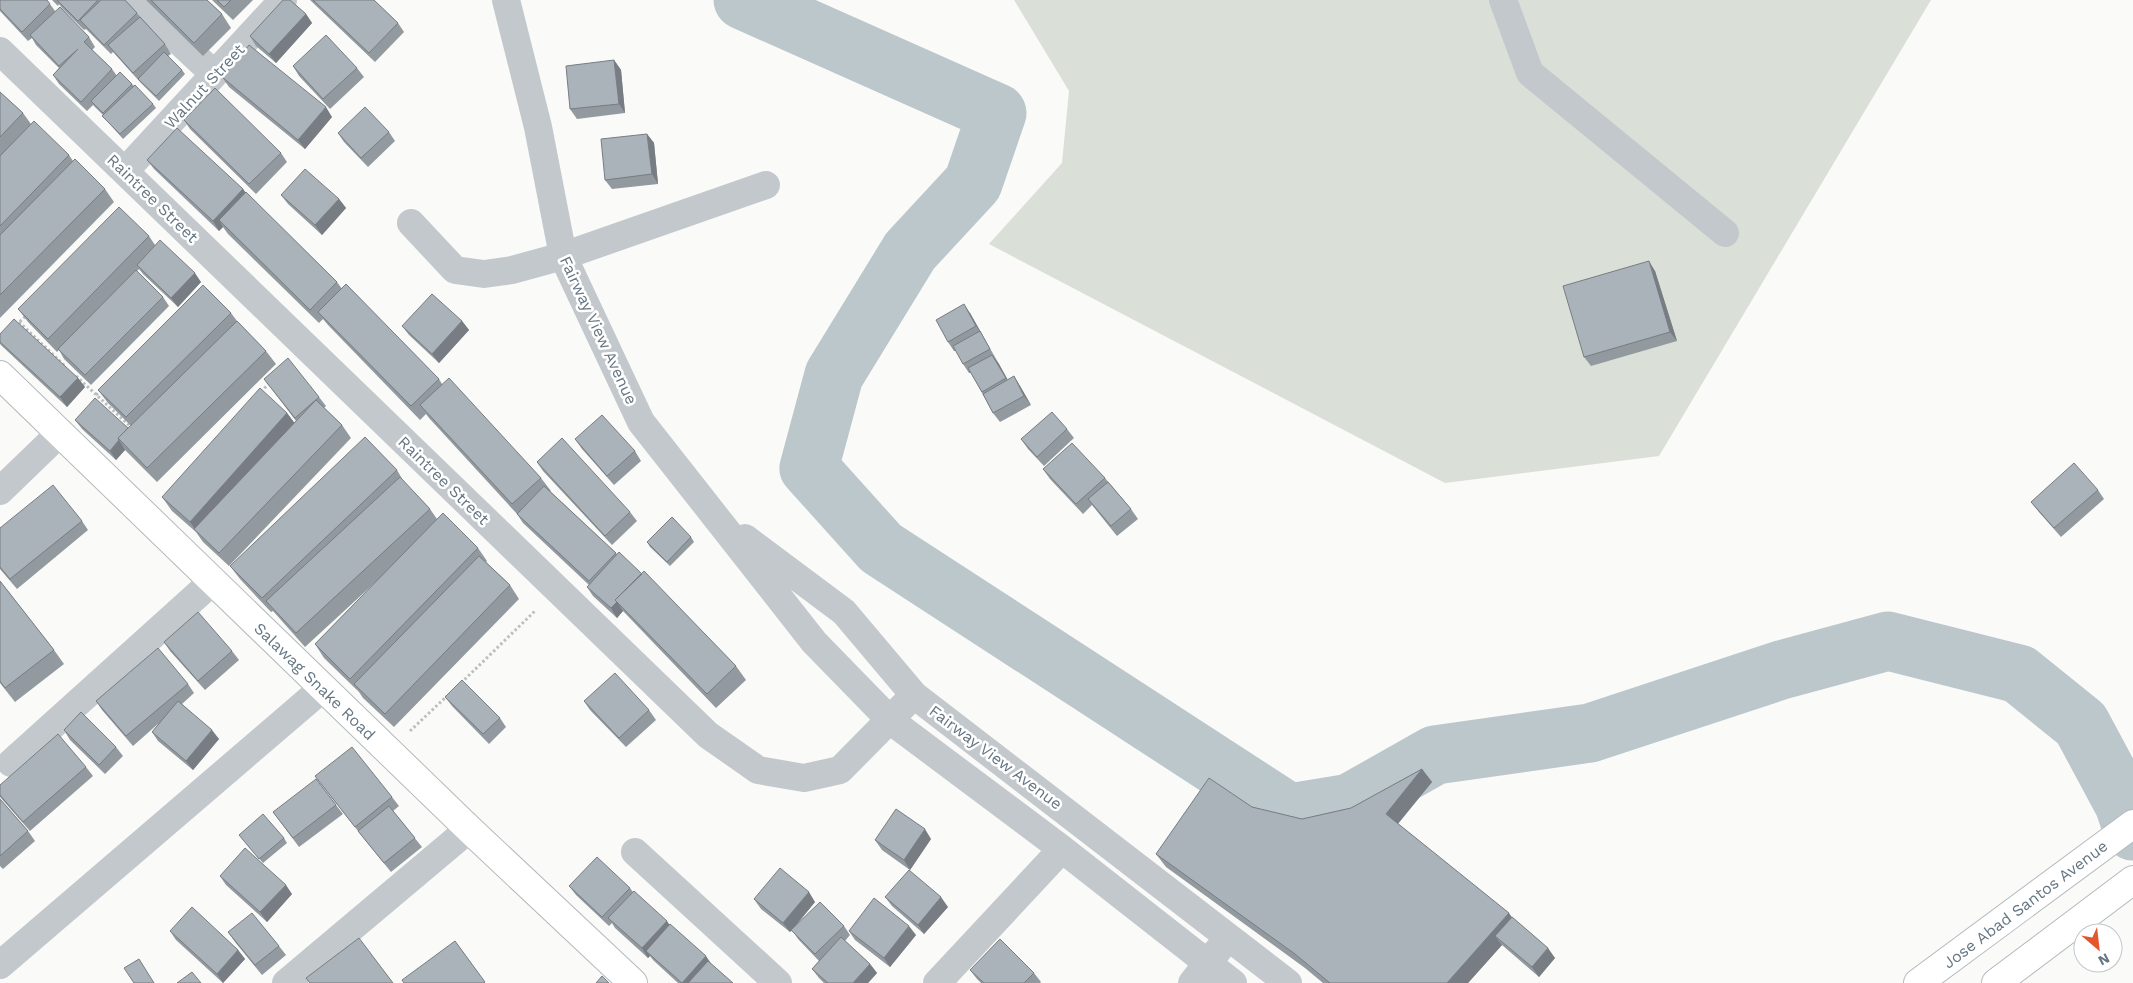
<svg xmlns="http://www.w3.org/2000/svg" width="2133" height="983" font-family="'Work Sans',sans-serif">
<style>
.green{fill:#dadfd7}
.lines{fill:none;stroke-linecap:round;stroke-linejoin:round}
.river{stroke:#bbc7cb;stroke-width:59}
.major-casing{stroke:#b5babe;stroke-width:30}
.path{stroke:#bbbfc2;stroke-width:3;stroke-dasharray:2.5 2.5;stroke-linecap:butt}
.minor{stroke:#c3c8cc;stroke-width:28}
.major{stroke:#fff;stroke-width:28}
.wall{fill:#929a9f}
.shaded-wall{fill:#777d82}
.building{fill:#aab3b9;stroke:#777d82}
.labels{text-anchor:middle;stroke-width:5;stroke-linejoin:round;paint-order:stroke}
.street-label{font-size:16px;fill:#657683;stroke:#fff}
</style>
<rect width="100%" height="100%" fill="#fafaf8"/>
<path class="green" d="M 1014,0 L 1931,0 L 1659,456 L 1445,483 L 989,244 L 1062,163 L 1069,91 Z"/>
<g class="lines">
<path class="river" d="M 743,0 L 997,113 L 973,183 L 910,251 L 834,375 L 809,468 L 881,548 L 1289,813 L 1350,803 L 1435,755 L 1590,733 L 1781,670 L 1888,641 L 2019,674 L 2081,724 L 2124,804 L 2133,831"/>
<defs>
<path id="major" d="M 0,375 L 469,829 L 633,983
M 1918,983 L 2133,824
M 1996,983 L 2133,880"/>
</defs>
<use href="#major" class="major-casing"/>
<path class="path" d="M 19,322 L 66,367
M 16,325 L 26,316
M 76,376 L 132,428
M 261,392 L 270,382
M 96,395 L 102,390
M 461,683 L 535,611
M 410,731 L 447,696"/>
<path class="minor" d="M 135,0 L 214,74
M 506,0 L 538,127 L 563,256 L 641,422 L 814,642 L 891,721 L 1062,849 L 1233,983
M 1503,0 L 1530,73 L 1725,233
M 0,51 L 708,735 L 758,770 L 804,778 L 840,770 L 914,695
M 125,171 L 283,0
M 411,223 L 455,270 L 484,274 L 512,270 L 563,256 L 766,185
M 0,491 L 60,433
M 745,538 L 844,612 L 914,695 L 1288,983
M 11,763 L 213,581
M 635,852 L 778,983
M 0,965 L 323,688
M 286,983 L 469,829
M 937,983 L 1062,849
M 1192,983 L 1219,949"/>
<use href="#major" class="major"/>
</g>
<path class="wall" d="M 0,0 L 50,4 L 55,11 L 89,37 L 95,47 L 92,50 L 112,69 L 117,76 L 132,84 L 153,104 L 156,108 L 123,139 L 106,120 L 102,116 L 103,115 L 93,105 L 87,111 L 59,84 L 53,75 L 59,68 L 36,45 L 32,38 L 28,41 L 0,11 Z
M 52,0 L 125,0 L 165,44 L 171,54 L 168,56 L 182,70 L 185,74 L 159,101 L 140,82 L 113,52 L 111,54 L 86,29 L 84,30 L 62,8 L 59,4 L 58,6 Z
M 146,0 L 207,0 L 222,14 L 231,28 L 203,56 Z
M 212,0 L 253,0 L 233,20 Z
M 310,0 L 374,0 L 398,23 L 404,32 L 375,62 Z
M 306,14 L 312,23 L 276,63 L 256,46 L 250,36 Z
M 614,60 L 621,70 L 625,113 L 577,119 L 570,109 Z
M 293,66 L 357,68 L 364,77 L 330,109 L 299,76 Z
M 222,77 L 332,117 L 305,149 L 229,87 Z
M 0,92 L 23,113 L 31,124 L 69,155 L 73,161 L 105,189 L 114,202 L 0,318 Z
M 184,120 L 281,153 L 287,162 L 256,194 L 190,129 Z
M 389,132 L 395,141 L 368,167 L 344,142 L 338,133 Z
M 647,134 L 654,143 L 658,184 L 612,189 L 605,180 Z
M 147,160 L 243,189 L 246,193 L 337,282 L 342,289 L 439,379 L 442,384 L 541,478 L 551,491 L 550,491 L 736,666 L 746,680 L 716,708 L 623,611 L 617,618 L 593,596 L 587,587 L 589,585 L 523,523 L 517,514 L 429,418 L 426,414 L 420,420 L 328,325 L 323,319 L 319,323 L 228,234 L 223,227 L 219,231 L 154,169 Z
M 281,195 L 339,199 L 346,208 L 322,235 L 288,204 Z
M 149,236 L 155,245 L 201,282 L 178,307 L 143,274 L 139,269 L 137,271 L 163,297 L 169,306 L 91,385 L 64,359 L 59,350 L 57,352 L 28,322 L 18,309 Z
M 1655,271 L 1677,341 L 1591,366 L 1584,357 Z
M 231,313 L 237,321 L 266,351 L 276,364 L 157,482 L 125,450 L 116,460 L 82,429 L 75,420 L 128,428 L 131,426 L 108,403 L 98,390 Z
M 970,313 L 1008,380 L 1014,376 L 1020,386 L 1031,405 L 1000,422 L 993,413 L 971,373 L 969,373 L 963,364 L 956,351 L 954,351 L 948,342 Z
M 462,321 L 469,330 L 439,363 L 409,335 L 402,326 Z
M 0,334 L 78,378 L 85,387 L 67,407 L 3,347 L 0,344 Z
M 264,379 L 319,397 L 326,406 L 324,408 L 342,425 L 351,438 L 229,566 L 203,542 L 196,532 L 172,511 L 162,497 L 287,413 L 294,423 L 296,421 Z
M 1067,429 L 1074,438 L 1044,466 L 1028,449 L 1021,439 Z
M 575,439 L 635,451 L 641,461 L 614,485 L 582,449 Z
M 537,462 L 630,512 L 637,521 L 612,545 L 543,471 Z
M 1043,469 L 1105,478 L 1131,509 L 1138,519 L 1117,536 L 1092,505 L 1083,514 L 1050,479 Z
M 397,470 L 404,482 L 430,509 L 437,519 L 478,548 L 487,561 L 486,562 L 510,585 L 519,599 L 394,727 L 363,698 L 359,692 L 324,658 L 315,644 L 380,578 L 305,647 L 273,611 L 271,612 L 240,579 L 230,566 Z
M 2098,490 L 2104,499 L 2061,537 L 2038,511 L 2031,502 Z
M 82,521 L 88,530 L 17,589 L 0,569 L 0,528 Z
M 691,537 L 694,542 L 670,566 L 650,547 L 647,542 Z
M 0,581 L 54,650 L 64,664 L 15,702 L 0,683 Z
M 164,642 L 232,651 L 239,660 L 205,690 L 170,651 Z
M 188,684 L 194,693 L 182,704 L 219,739 L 193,770 L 158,741 L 152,732 L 159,723 L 133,746 L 102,710 L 96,701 Z
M 445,697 L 500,718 L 506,727 L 489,744 L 452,706 Z
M 584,701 L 649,710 L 656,720 L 626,747 L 590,710 Z
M 64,730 L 116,747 L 123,756 L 105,774 L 70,740 Z
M 86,767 L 93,776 L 30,831 L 0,797 L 0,785 Z
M 1422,769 L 1432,782 L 1398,824 L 1512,917 L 1555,958 L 1539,977 L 1502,945 L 1468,983 L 1323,983 L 1305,968 L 1166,867 L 1156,854 L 1252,807 L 1302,819 L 1351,808 Z
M 315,776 L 392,797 L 399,806 L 393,811 L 422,847 L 391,872 L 365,840 Z
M 0,799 L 28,831 L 35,841 L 3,869 L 0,866 Z
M 336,805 L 343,814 L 299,847 L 273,812 Z
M 239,835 L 284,838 L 287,843 L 263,863 Z
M 931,839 L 910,870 L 882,850 L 875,840 Z
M 220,876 L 292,894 L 267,922 L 226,885 Z
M 569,886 L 630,888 L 633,892 L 712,965 L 733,983 L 678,983 L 653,960 L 650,956 L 648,958 L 615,928 L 612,923 L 609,926 L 576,895 Z
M 885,897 L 948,907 L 924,934 L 892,906 Z
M 754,899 L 815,902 L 794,928 L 844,926 L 850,935 L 845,941 L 870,964 L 877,973 L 868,983 L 824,983 L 819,978 L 812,969 L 819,961 L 798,939 L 792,930 L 790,932 L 761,909 Z
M 170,931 L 238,950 L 245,959 L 223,983 L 176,940 Z
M 849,931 L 916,935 L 890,967 L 855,940 Z
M 228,932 L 279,946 L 286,955 L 262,975 L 235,942 Z
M 970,970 L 1034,973 L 1041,982 L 1040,983 L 981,983 L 977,979 Z"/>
<path class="shaded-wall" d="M 306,14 L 312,23 L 276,63 L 269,54 Z
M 614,60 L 621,70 L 625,113 L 619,104 Z
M 326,107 L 332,117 L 305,149 L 298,140 Z
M 647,134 L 654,143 L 658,184 L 652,174 Z
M 243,189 L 250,199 L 219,220 L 223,227 L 219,231 L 213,221 Z
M 339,199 L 346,208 L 322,235 L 315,225 Z
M 1649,261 L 1655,271 L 1677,341 L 1670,332 Z
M 195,273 L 201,282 L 178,307 L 171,298 Z
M 964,304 L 970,313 L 983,336 L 976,326 Z
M 462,321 L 469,330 L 439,363 L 432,354 Z
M 992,355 L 999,364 L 1012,388 L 1006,378 Z
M 1014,376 L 1020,386 L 1031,405 L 1024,396 Z
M 78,378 L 85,387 L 67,407 L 60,397 Z
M 287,413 L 297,426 L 197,532 L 190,522 Z
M 119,440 L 125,450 L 116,460 L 110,451 Z
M 617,602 L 623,611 L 617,618 L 611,608 Z
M 212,730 L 219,739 L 193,770 L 186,761 Z
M 1422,769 L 1432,782 L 1395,827 L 1386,814 Z
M 925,829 L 931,839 L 910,870 L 904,860 Z
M 286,885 L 292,894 L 267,922 L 260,912 Z
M 809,892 L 815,902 L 790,932 L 783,923 Z
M 941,897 L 948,907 L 924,934 L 918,925 Z
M 1509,913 L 1518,927 L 1495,936 L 1502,945 L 1468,983 L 1447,983 Z
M 667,921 L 673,930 L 646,951 L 650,956 L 648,958 L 642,948 Z
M 909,926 L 916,935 L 890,967 L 884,958 Z
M 1548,948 L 1555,958 L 1539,977 L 1532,967 Z
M 238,950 L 245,959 L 223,983 L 217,974 Z
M 706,956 L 712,965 L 696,983 L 682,983 Z
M 870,964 L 877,973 L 868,983 L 853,983 Z"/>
<path class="building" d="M 0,0 L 47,0 L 50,4 L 22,32 L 0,9 Z
M 57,0 L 98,0 L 78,21 Z
M 101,0 L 125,0 L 137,13 L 104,45 L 80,20 Z
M 151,0 L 207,0 L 222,14 L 194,43 Z
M 217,0 L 231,0 L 224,7 Z
M 283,0 L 290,0 L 306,14 L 269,54 L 250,36 Z
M 313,0 L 374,0 L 398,23 L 369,53 Z
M 60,7 L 89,37 L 84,42 L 112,69 L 81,102 L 53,75 L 78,49 L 59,66 L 30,35 Z
M 140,17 L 165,44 L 133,73 L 108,45 Z
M 326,35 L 357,68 L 323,99 L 293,66 Z
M 249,45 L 326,107 L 298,140 L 222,77 Z
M 164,52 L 182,70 L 156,96 L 138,79 Z
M 614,60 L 619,104 L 570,109 L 566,66 Z
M 120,72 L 132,84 L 103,113 L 91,101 Z
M 135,85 L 153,104 L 120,134 L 102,116 Z
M 215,88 L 281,153 L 249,184 L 184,120 Z
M 0,92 L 23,113 L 0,137 Z
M 365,107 L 389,132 L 361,158 L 338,133 Z
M 34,121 L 69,155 L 0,226 L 0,156 Z
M 177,128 L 243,189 L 213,221 L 147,160 Z
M 647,134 L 652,174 L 605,180 L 601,139 Z
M 75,159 L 105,189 L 0,295 L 0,235 Z
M 305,169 L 339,199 L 315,225 L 281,195 Z
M 246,192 L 337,282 L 310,310 L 219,220 Z
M 119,207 L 149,236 L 48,339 L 18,309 Z
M 160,240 L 195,273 L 171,298 L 137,265 Z
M 1649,261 L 1670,332 L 1584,357 L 1563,286 Z
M 136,270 L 163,297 L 85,375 L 58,349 Z
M 346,284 L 439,379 L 411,406 L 318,312 Z
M 203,285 L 231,313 L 126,417 L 98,390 Z
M 432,294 L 462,321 L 432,354 L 402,326 Z
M 964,304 L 976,326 L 948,342 L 936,320 Z
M 14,319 L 78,378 L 60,397 L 0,342 L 0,334 Z
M 237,321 L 266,351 L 147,468 L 118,438 Z
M 980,331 L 990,349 L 963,364 L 953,346 Z
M 992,355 L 1006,378 L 982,392 L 968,368 Z
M 288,358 L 319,397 L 295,418 L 264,379 Z
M 1014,376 L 1024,396 L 993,413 L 983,394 Z
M 449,378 L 541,478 L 512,504 L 420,405 Z
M 260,388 L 287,413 L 190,522 L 162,497 Z
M 95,398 L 128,428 L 118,438 L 119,440 L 110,451 L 75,420 Z
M 316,400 L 342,425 L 219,553 L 194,529 Z
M 1052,412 L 1067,429 L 1037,457 L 1021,439 Z
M 602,415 L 635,451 L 607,476 L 575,439 Z
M 365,437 L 397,470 L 262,598 L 230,566 Z
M 562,438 L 630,512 L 605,536 L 537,462 Z
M 1072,443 L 1105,478 L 1076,504 L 1043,469 Z
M 2074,463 L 2098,490 L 2054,528 L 2031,502 Z
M 400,477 L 430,509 L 296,633 L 266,601 Z
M 1108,482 L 1131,509 L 1111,526 L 1088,499 Z
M 53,485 L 82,521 L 10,579 L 0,567 L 0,528 Z
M 544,486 L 616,553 L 589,581 L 517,514 Z
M 443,513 L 478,548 L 350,679 L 315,644 Z
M 672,517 L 691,537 L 667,562 L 647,542 Z
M 619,552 L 642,574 L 615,600 L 617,602 L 611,608 L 587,587 Z
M 479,556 L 510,585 L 385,714 L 354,684 Z
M 644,571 L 736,666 L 707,694 L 615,600 Z
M 0,581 L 54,650 L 5,688 L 0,681 Z
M 198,612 L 232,651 L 198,681 L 164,642 Z
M 158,648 L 188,684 L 126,736 L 96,701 Z
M 615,673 L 649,710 L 619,738 L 584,701 Z
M 462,680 L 500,718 L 483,734 L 445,697 Z
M 178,701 L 212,730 L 186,761 L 152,732 Z
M 81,712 L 116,747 L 99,765 L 64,730 Z
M 58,734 L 86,767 L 23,822 L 0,795 L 0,785 Z
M 352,747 L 392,797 L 355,827 L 315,776 Z
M 1422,769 L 1386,814 L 1509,913 L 1447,983 L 1330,983 L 1295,954 L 1156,854 L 1209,778 L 1252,807 L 1302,819 L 1351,808 Z
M 316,779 L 336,805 L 293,838 L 273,812 Z
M 0,799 L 28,831 L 0,856 Z
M 389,806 L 415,838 L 384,863 L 358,831 Z
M 896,809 L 925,829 L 904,860 L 875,840 Z
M 263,814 L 284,838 L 259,859 L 239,835 Z
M 245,848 L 286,885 L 260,912 L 220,876 Z
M 597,857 L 630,888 L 602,917 L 569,886 Z
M 780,868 L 809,892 L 783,923 L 754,899 Z
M 909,870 L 941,897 L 918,925 L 885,897 Z
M 634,891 L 667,921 L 642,948 L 608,918 Z
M 874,898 L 909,926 L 884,958 L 849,931 Z
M 820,902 L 844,926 L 815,954 L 791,930 Z
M 192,907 L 238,950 L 217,974 L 170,931 Z
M 252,913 L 279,946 L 255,965 L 228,932 Z
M 1512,917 L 1548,948 L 1532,967 L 1495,936 Z
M 670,924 L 706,956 L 682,983 L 646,951 Z
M 841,937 L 870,964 L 853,983 L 828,983 L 812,969 Z
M 359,938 L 393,983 L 310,983 L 306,978 Z
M 1000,939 L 1034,973 L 1024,983 L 984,983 L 970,970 Z
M 455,941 L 485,982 L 484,983 L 404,983 L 402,980 Z
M 139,959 L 154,983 L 134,983 L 124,968 Z
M 708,961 L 733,983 L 688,983 Z
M 192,972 L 201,983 L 177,983 Z
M 602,976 L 609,983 L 596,983 Z"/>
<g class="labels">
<g class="street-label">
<text transform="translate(204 86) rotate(-47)" y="6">Walnut Street</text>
<text transform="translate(153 198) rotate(44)" y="6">Raintree Street</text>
<text transform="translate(599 330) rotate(65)" y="6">Fairway View Avenue</text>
<text transform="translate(444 480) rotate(44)" y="6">Raintree Street</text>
<text transform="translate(315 681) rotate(44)" y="6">Salawag Snake Road</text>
<text transform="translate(996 757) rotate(37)" y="6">Fairway View Avenue</text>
<text transform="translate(2025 904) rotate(-37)" y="6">Jose Abad Santos Avenue</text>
</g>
</g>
<g transform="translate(2098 948) rotate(152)"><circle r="24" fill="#ffffff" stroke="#c1c8cd"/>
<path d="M0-4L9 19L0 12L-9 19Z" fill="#e4572e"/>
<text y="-8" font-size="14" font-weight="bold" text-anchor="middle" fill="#657683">N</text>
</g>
</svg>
